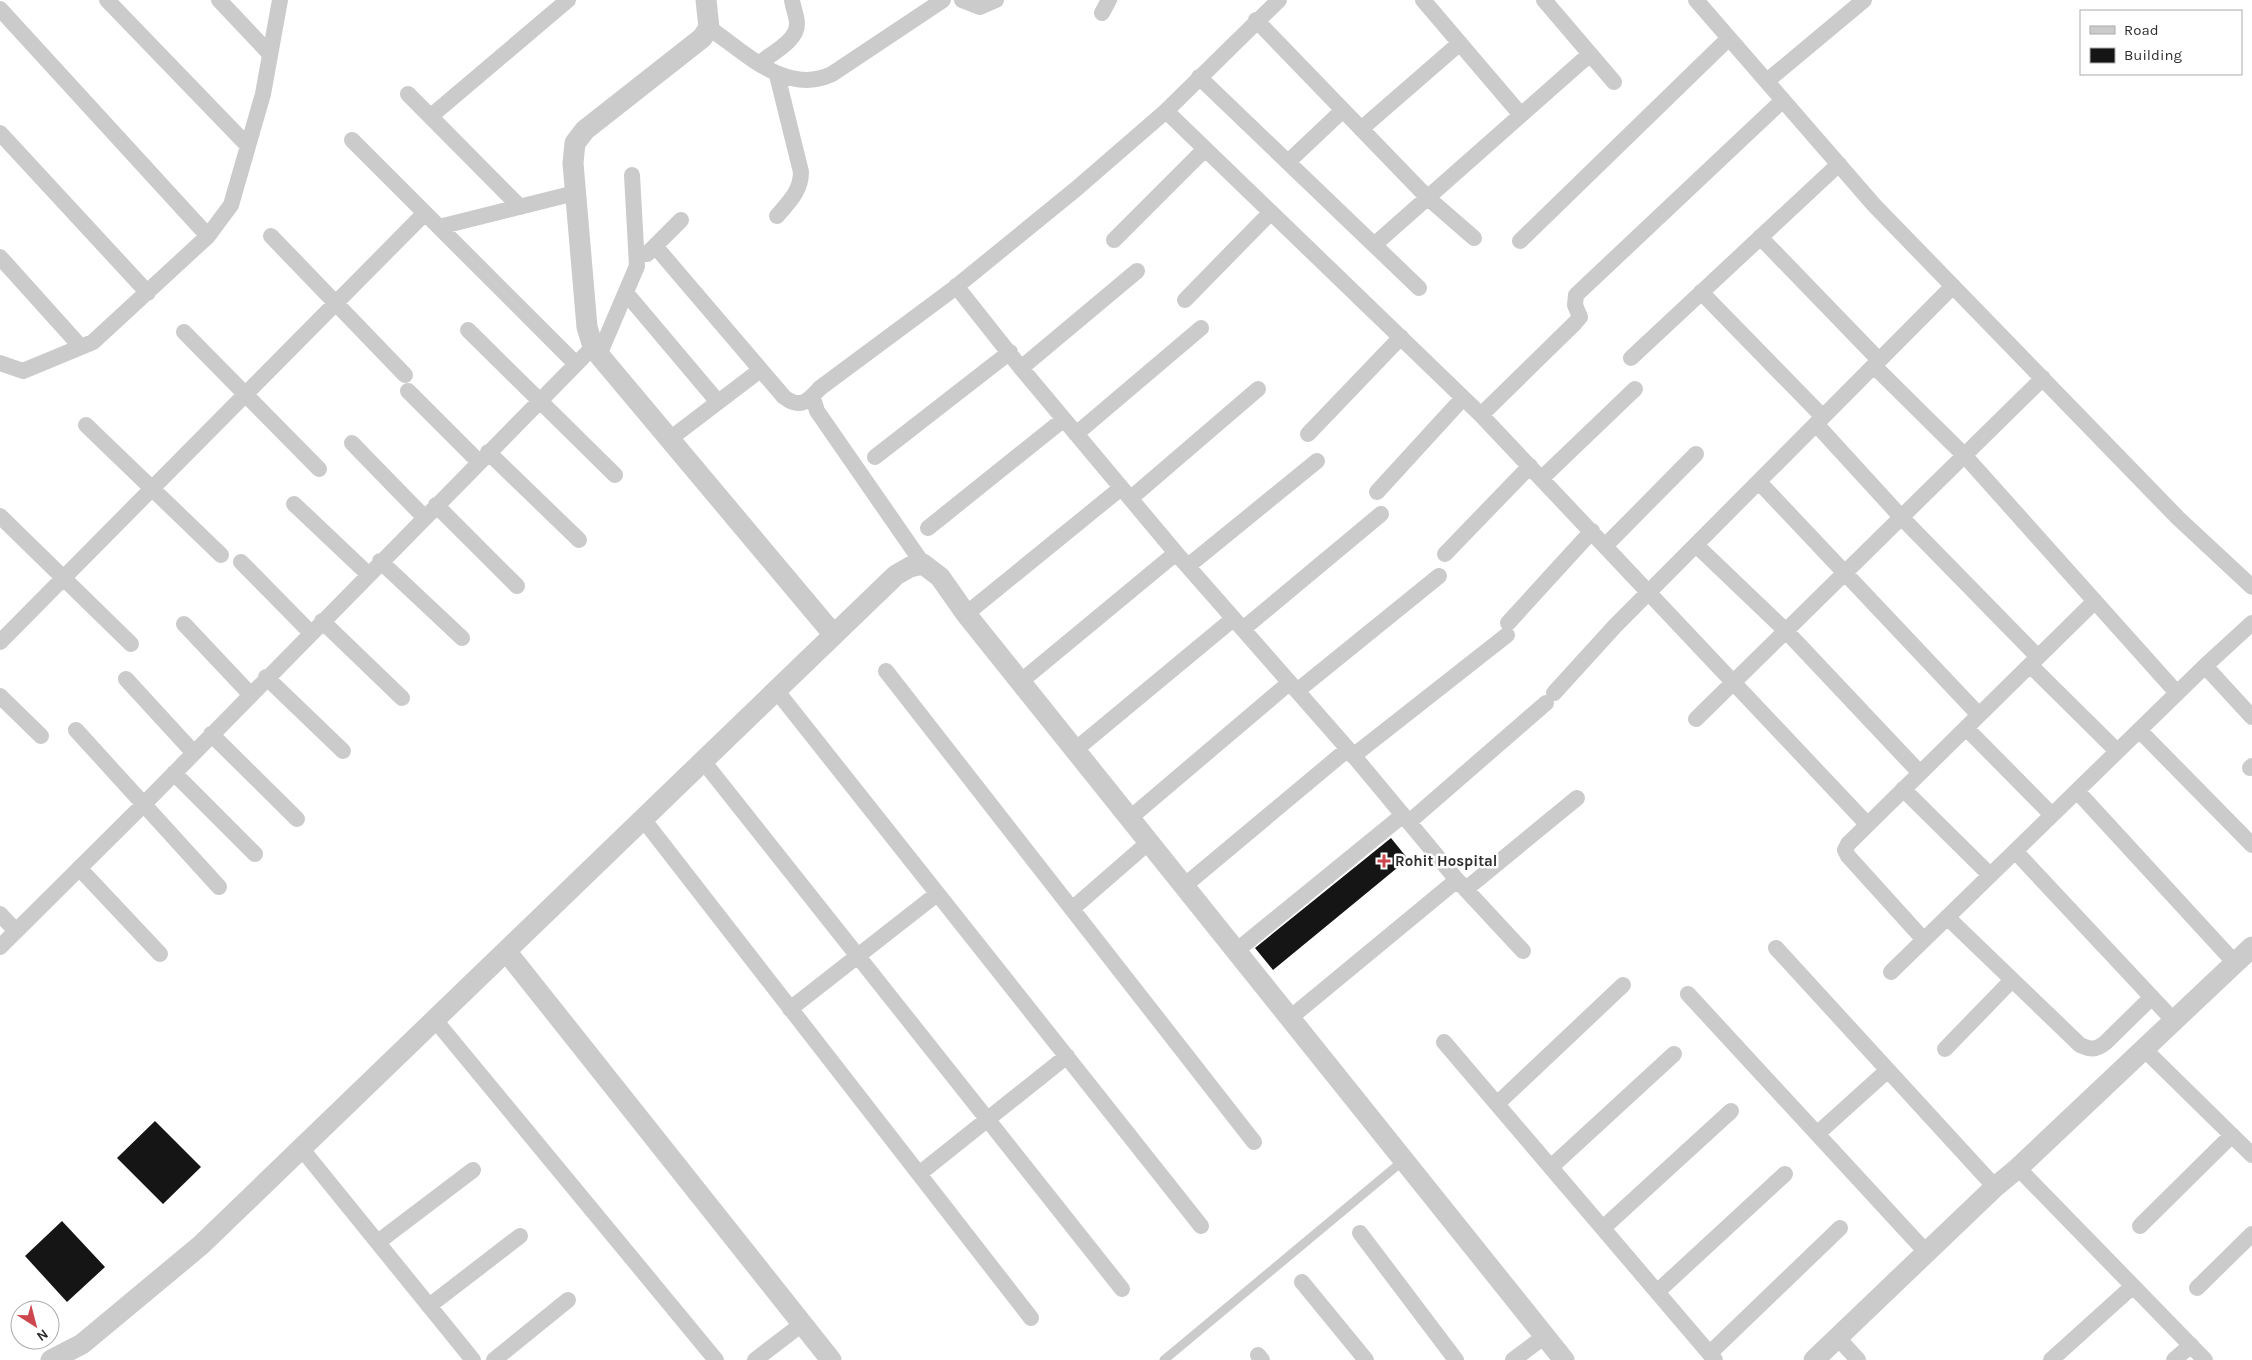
<svg xmlns="http://www.w3.org/2000/svg" width="2252" height="1360" font-family="Karla,sans-serif">
<style>
.building{fill:#151515}
.lines{fill:none;stroke-linecap:round;stroke-linejoin:round}
.service{stroke:#cbcbcb;stroke-width:9}
.minor{stroke:#cbcbcb;stroke-width:16}
.tertiary{stroke:#cbcbcb;stroke-width:21}
.poi-dot{fill:#ce464d;stroke:#fff;stroke-width:2}
.labels{text-anchor:middle;stroke-width:5;stroke-linejoin:round;paint-order:stroke}
.poi-label{font-size:15px;font-weight:bold;fill:#2e2e2e;stroke:#fff;text-anchor:start}
</style>
<rect width="100%" height="100%" fill="#fff"/>
<path class="building" d="M 1391,838 L 1408,859 L 1273,970 L 1255,948 Z
M 155,1121 L 201,1167 L 163,1204 L 117,1158 Z
M 62,1221 L 105,1267 L 67,1302 L 25,1256 Z"/>
<g class="lines">
<path class="service" d="M 1164,1360 L 1404,1160"/>
<path class="minor" d="M 107,0 L 248,146
M 219,0 L 270,54
M 962,0 L 980,7 L 996,0
M 1423,0 L 1521,115
M 1544,0 L 1614,82
M 1696,0 L 1874,205 L 2178,518 L 2252,587
M 0,9 L 208,236
M 1102,13 L 1109,0
M 1256,20 L 1428,198 L 1474,238
M 709,28 C 745,52 786,96 832,74 L 943,0
M 760,63 C 772,53 797,41 797,24 C 797,16 793,8 792,0
M 777,75 L 801,172 C 801,191 789,202 777,216
M 1199,77 L 1419,288
M 1767,81 L 1864,0
M 408,94 L 520,207
M 1166,111 L 1481,415 L 1867,824
M 431,116 L 568,0
M 1361,129 L 1460,43
M 0,133 L 148,293
M 352,140 L 576,364
M 1288,162 L 1343,110
M 439,227 L 575,193
M 271,236 L 405,375
M 1760,237 L 1879,360
M 1114,240 L 1205,149
M 1520,241 L 1729,38
M 1374,245 L 1590,54
M 655,246 L 784,397 C 801,410 809,400 820,388 L 952,290 L 1076,189 L 1166,111 L 1279,0
M 647,254 L 681,220
M 0,257 L 81,347
M 956,286 L 1021,368 L 1176,553 L 1348,749 L 1457,880 L 1523,951
M 1701,292 L 1823,417
M 626,293 L 718,402
M 1185,300 L 1271,212
M 468,330 L 615,475
M 184,332 L 319,469
M 599,355 L 637,266 L 632,175
M 1631,358 L 1839,164
M 0,363 L 23,371 L 93,342 L 208,236 L 231,205 L 263,94 L 280,0
M 1874,366 L 1965,456 L 2177,693
M 1021,368 L 1137,271
M 408,391 L 478,461
M 813,398 L 817,411 L 923,564
M 1481,415 L 1575,323 L 1580,317 L 1575,305 L 1576,295 L 1783,100
M 1816,424 L 1902,518 L 2038,657
M 86,425 L 221,555
M 1076,434 L 1201,328
M 1308,434 L 1401,337
M 671,438 L 759,371
M 352,443 L 424,517
M 488,452 L 579,540
M 875,457 L 1010,352
M 1542,478 L 1635,389
M 1759,482 L 1979,715
M 1377,492 L 1463,398
M 1131,498 L 1258,389
M 294,504 L 368,574
M 436,505 L 517,586
M 0,516 L 131,644
M 928,528 L 1064,419
M 1696,545 L 1786,631 L 1920,773
M 1605,546 L 1696,454
M 1445,554 L 1530,466
M 380,561 L 462,638
M 241,562 L 310,632
M 1188,566 L 1317,461
M 966,614 L 1121,488
M 322,621 L 402,698
M 1508,623 L 1592,531
M 184,624 L 250,694
M 1243,629 L 1381,514
M 0,642 L 425,213
M 2030,665 L 2117,751
M 2205,666 L 2252,717
M 886,671 L 1254,1142
M 266,677 L 343,751
M 126,679 L 193,752
M 1020,682 L 1176,553
M 776,690 L 1201,1226
M 1297,691 L 1439,576
M 1554,693 L 1615,626 L 1953,286
M 0,696 L 41,736
M 1696,719 L 2043,378
M 1966,728 L 2052,815
M 76,730 L 219,887
M 2139,730 L 2252,845
M 211,734 L 297,819
M 1075,750 L 1233,619
M 1353,756 L 1507,635
M 703,761 L 1122,1289
M 2250,768 L 2252,766
M 174,773 L 255,854
M 1903,789 L 1990,875
M 2077,791 L 2235,963
M 1130,818 L 1289,683
M 643,819 L 1031,1318
M 1409,822 L 1546,703
M 2015,851 L 2174,1021
M 79,868 L 160,954
M 1184,886 L 1348,749
M 1466,889 L 1577,798
M 1072,909 L 1149,842
M 0,914 L 16,931
M 1947,917 L 2080,1045 C 2091,1050 2096,1050 2105,1043 L 2152,997
M 1924,940 L 1848,856 L 1845,850 L 1848,844 L 2095,601
M 0,947 L 144,804 L 593,347
M 1776,948 L 1995,1187
M 1236,951 L 1403,815
M 1891,972 L 2205,666 L 2252,623
M 1688,994 L 1926,1252
M 790,1009 L 937,894
M 1290,1018 L 1457,880
M 435,1020 L 716,1360
M 1444,1042 L 1715,1360
M 1945,1049 L 2012,980
M 2144,1049 L 2252,1155
M 1497,1104 L 1623,985
M 1817,1134 L 1888,1070
M 301,1148 L 473,1360
M 1551,1167 L 1674,1054
M 2018,1168 L 2205,1360
M 919,1174 L 1067,1056
M 2140,1226 L 2232,1135
M 1603,1228 L 1731,1111
M 1360,1233 L 1456,1360
M 378,1242 L 473,1170
M 1302,1282 L 1366,1360
M 2197,1288 L 2252,1234
M 1657,1292 L 1785,1174
M 429,1306 L 520,1236
M 1838,1338 L 1858,1360
M 1710,1353 L 1840,1228
M 1258,1355 L 1262,1360
M 494,1360 L 568,1300
M 755,1360 L 802,1324
M 1513,1360 L 1545,1336
M 2051,1360 L 2133,1286
M 2174,1360 L 2191,1345"/>
<path class="tertiary" d="M 706,0 L 709,28 L 702,38 L 585,130 L 575,143 L 573,163 L 587,327 L 593,347 L 599,355 L 834,635
M 506,951 L 831,1360
M 51,1360 L 82,1344 L 201,1245 L 896,575 L 910,567 L 923,564 L 940,577 L 966,614 L 1564,1360
M 1814,1360 L 1995,1187 L 2018,1168 L 2252,947"/>
</g>
<path class="poi-dot" d="M1381.5 853.5h5v5h5v5h-5v5h-5v-5h-5v-5h5z"/>
<g class="labels">
<g class="poi-label">
<text x="1395" y="866">Rohit Hospital</text>
</g>
</g>
<rect x="2080" y="10" width="162" height="65" fill="#ffffff" stroke="#ababab"/>
<rect x="2090" y="26" width="25" height="8" fill="#cbcbcb" stroke="#ababab"/>
<text x="2124" y="35" font-size="15" fill="#2e2e2e">Road</text>
<rect x="2090" y="48" width="25" height="15" fill="#151515" stroke="#ababab"/>
<text x="2124" y="60" font-size="15" fill="#2e2e2e">Building</text>
<g transform="translate(35 1325) rotate(144)"><circle r="24" fill="#ffffff" stroke="#ababab"/>
<path d="M0-4L9 19L0 12L-9 19Z" fill="#ce464d"/>
<text y="-8" font-size="14" font-weight="bold" text-anchor="middle" fill="#2e2e2e">N</text>
</g>
</svg>
